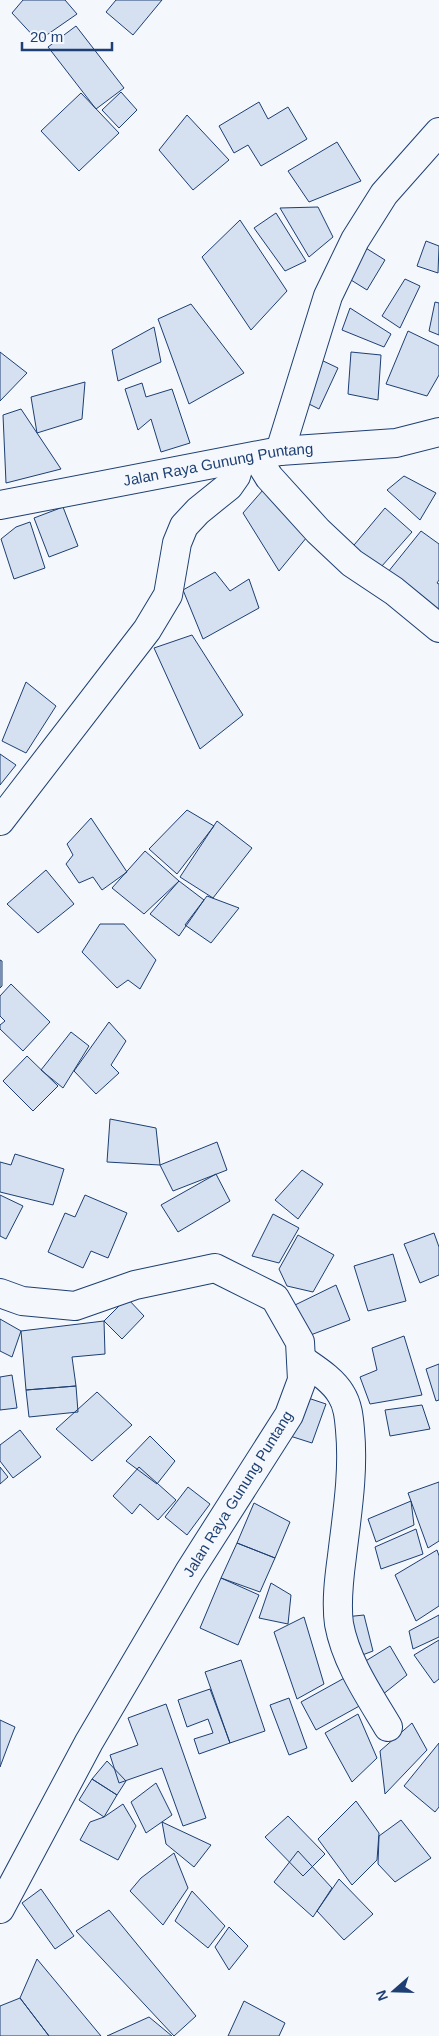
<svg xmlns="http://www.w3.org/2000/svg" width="439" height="2036" font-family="Helvetica,sans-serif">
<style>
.building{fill:#d5e0f0;stroke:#1d3f73}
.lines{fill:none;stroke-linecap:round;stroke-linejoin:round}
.minor-casing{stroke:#1d3f73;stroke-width:30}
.minor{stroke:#f4f7fb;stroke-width:28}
.labels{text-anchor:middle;stroke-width:4;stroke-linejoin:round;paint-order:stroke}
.street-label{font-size:15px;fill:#1d3f73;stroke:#f4f7fb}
</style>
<rect width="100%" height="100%" fill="#f4f7fb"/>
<path class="building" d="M 23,0 L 65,0 L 77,14 L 38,41 L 12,13 Z
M 116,0 L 162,0 L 133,35 L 106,12 Z
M 76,26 L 124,88 L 96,109 L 48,47 Z
M 121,92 L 137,110 L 119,128 L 102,110 Z
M 81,93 L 119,133 L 79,171 L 41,131 Z
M 259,102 L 268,119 L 288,107 L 307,139 L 261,166 L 248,145 L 234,153 L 219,126 Z
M 187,115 L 229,160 L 193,190 L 159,150 Z
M 337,142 L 361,181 L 309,202 L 288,171 Z
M 318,207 L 333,237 L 309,257 L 280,208 Z
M 276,213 L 306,261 L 285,271 L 254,228 Z
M 240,220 L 287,291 L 251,330 L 202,257 Z
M 426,241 L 439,246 L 438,273 L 417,266 Z
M 361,245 L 385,260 L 367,290 L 343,275 Z
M 405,279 L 420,286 L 400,328 L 382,316 Z
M 435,302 L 439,303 L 439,335 L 429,331 Z
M 191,304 L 244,373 L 189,404 L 158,319 Z
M 350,308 L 391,334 L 384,347 L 342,330 Z
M 154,327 L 161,362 L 118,381 L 112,350 Z
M 408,331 L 439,346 L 439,375 L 427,396 L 386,384 Z
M 0,352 L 27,373 L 0,401 Z
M 351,352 L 381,355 L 378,400 L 348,394 Z
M 319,359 L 338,368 L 319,409 L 299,399 Z
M 85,382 L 82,419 L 37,433 L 31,397 Z
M 142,383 L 146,397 L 172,389 L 190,443 L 161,452 L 151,419 L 138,430 L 125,389 Z
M 21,409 L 61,469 L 6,483 L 3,415 Z
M 404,476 L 436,493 L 420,520 L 387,490 Z
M 263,490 L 307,537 L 279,571 L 243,513 Z
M 63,507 L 78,546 L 49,557 L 34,518 Z
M 385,508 L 412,532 L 366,584 L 339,563 Z
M 30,522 L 45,568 L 14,579 L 1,539 L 16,527 Z
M 421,531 L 439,544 L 439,580 L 437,583 L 439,584 L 439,626 L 384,577 Z
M 215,572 L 230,591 L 249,579 L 259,608 L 203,639 L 183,590 Z
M 192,635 L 243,715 L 200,749 L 154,648 Z
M 26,682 L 56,706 L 26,753 L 2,741 Z
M 0,754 L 16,765 L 0,785 Z
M 187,810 L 214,826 L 177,874 L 149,849 Z
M 91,818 L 127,872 L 102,890 L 93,877 L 79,883 L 66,864 L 73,855 L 67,844 Z
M 217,821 L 252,848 L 213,898 L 180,877 Z
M 145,851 L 179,881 L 144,914 L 112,888 Z
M 46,870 L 74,904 L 38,933 L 7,904 Z
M 179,881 L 204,900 L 179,936 L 150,914 Z
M 207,896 L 239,908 L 211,943 L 185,925 Z
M 100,924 L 124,924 L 156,960 L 140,989 L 128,980 L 117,988 L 82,952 Z
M 0,960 L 2,961 L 2,986 L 0,988 Z
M 11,984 L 50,1022 L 23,1051 L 0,1029 L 0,1025 L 5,1021 L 0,1016 L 0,996 Z
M 109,1022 L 126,1041 L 111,1065 L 119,1073 L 96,1094 L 74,1071 Z
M 71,1032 L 89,1046 L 63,1088 L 41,1070 Z
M 27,1056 L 58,1086 L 33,1111 L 3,1081 Z
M 110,1119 L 156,1128 L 160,1165 L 107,1162 Z
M 217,1142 L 227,1170 L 173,1191 L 160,1165 Z
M 15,1154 L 64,1169 L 53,1205 L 0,1192 L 0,1162 L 11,1165 Z
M 302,1170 L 323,1184 L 298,1219 L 275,1200 Z
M 216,1174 L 230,1201 L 178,1232 L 161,1205 Z
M 0,1195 L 23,1206 L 6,1239 L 0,1236 Z
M 85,1195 L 127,1213 L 108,1258 L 91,1251 L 83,1268 L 48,1252 L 65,1213 L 75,1217 Z
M 273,1214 L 299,1228 L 279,1263 L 252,1256 Z
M 434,1233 L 439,1247 L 439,1275 L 420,1283 L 404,1244 Z
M 298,1235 L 334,1255 L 313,1292 L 287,1286 L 279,1269 Z
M 393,1254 L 406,1301 L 368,1311 L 354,1266 Z
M 336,1285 L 350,1320 L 308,1336 L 295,1305 Z
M 127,1298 L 144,1316 L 122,1339 L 104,1321 Z
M 0,1319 L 21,1331 L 12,1357 L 0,1351 Z
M 104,1321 L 105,1354 L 72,1357 L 76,1386 L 26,1390 L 21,1331 Z
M 404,1336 L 422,1395 L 370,1404 L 360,1377 L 377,1370 L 372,1348 Z
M 439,1364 L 439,1400 L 436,1401 L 426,1369 Z
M 12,1375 L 17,1408 L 0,1410 L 0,1377 Z
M 76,1386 L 78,1412 L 29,1417 L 26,1390 Z
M 97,1392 L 132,1425 L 92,1461 L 56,1429 Z
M 302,1396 L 326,1404 L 312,1443 L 290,1436 Z
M 422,1405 L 430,1429 L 390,1436 L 385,1410 Z
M 20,1430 L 41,1457 L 13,1478 L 0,1461 L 0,1445 Z
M 150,1436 L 175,1461 L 157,1484 L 126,1461 Z
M 0,1467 L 8,1477 L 0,1484 Z
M 139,1467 L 176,1500 L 158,1520 L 140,1504 L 132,1514 L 113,1496 Z
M 439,1482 L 439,1541 L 428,1548 L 408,1493 Z
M 188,1487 L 210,1504 L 187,1535 L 165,1517 Z
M 411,1501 L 414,1525 L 376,1542 L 368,1519 Z
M 254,1503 L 290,1522 L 275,1558 L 237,1543 Z
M 416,1529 L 423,1554 L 381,1569 L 375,1547 Z
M 237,1543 L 275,1558 L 260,1592 L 221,1578 Z
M 437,1550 L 439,1556 L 439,1606 L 416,1621 L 395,1575 Z
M 221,1578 L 259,1595 L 238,1645 L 200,1628 Z
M 271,1583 L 291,1595 L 288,1624 L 259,1618 Z
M 364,1615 L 373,1651 L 357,1657 L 345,1617 Z
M 439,1615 L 439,1637 L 413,1649 L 409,1631 Z
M 304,1617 L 324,1684 L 297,1699 L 274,1632 Z
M 439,1640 L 439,1679 L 434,1683 L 414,1655 Z
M 390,1646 L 407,1675 L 382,1695 L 364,1662 Z
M 241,1660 L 265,1731 L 230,1743 L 205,1672 Z
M 348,1676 L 363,1704 L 316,1730 L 301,1702 Z
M 210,1689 L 230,1743 L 199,1754 L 194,1739 L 213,1733 L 208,1719 L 187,1727 L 178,1700 Z
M 289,1698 L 307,1748 L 289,1755 L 270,1705 Z
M 166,1704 L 206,1818 L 183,1826 L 162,1768 L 119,1783 L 110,1755 L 138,1745 L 128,1718 Z
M 358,1714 L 377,1758 L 352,1782 L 325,1733 Z
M 0,1720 L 15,1727 L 0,1767 Z
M 412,1723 L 427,1750 L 385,1794 L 380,1751 Z
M 439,1743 L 439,1807 L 435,1812 L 404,1786 Z
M 107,1761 L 126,1781 L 117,1795 L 92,1779 Z
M 92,1779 L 117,1795 L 104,1817 L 79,1800 Z
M 156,1783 L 172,1815 L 146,1833 L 131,1802 Z
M 356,1801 L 379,1833 L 377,1860 L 352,1885 L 318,1839 Z
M 123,1804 L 136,1826 L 118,1860 L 80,1840 L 90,1822 L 104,1817 Z
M 288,1816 L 325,1854 L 303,1876 L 265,1837 Z
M 401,1820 L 431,1858 L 395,1882 L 378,1864 L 379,1836 Z
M 162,1822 L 211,1845 L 194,1867 L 166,1844 Z
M 298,1851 L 332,1888 L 313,1917 L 274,1882 Z
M 174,1853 L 188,1888 L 163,1925 L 130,1891 L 141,1878 Z
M 339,1879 L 373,1914 L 344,1940 L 317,1911 Z
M 41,1889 L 74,1936 L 55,1949 L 22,1903 Z
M 192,1891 L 225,1926 L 208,1948 L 175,1921 Z
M 109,1910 L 196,2016 L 174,2036 L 76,1931 Z
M 229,1927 L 248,1946 L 229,1970 L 215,1947 Z
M 37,1959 L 101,2036 L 49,2036 L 20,1998 Z
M 20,1998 L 49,2036 L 0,2036 L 0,2006 Z
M 244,2001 L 285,2023 L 279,2036 L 228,2036 Z
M 149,2017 L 172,2036 L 107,2036 Z"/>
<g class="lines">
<defs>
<g id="minor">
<path d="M 280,451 L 328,296 L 355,240 L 384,194 L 439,132"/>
<path d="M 256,456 L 269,477 L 318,531 L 352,563 L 394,591 L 439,628"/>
<path id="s1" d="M 0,505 L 280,451 L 396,443 L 439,432"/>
<path d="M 0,821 L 147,630 L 168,595 L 177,543 L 184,526 L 198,511 L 229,486 L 236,476 L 241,459"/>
<path d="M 0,1293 L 22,1301 L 75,1306 L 135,1285 L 215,1268 L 275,1298 L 300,1342 L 302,1380 L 289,1415 L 189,1572 L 89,1742 L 0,1909"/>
<path d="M 301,1359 C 315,1369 332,1379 341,1394 C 348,1405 349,1418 350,1430 C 354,1472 347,1514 342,1556 C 339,1578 336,1602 339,1624 C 346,1662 369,1695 388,1727"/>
</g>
</defs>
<use href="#minor" class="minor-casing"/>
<use href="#minor" class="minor"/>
</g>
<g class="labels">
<g class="street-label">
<text dy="5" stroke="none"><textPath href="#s1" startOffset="222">Jalan Raya Gunung Puntang</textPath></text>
<text transform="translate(238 1494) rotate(-58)" y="5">Jalan Raya Gunung Puntang</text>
</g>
</g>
<g transform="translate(394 1991) rotate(250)" stroke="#f4f7fb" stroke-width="4" paint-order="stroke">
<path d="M0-4L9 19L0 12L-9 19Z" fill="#1d3f73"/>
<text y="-8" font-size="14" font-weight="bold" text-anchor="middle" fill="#1d3f73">N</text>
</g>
<path d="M22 42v8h90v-8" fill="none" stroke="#1d3f73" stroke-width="2.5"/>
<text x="30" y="42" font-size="15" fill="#1d3f73" stroke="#f4f7fb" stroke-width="4" paint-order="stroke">20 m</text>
</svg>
